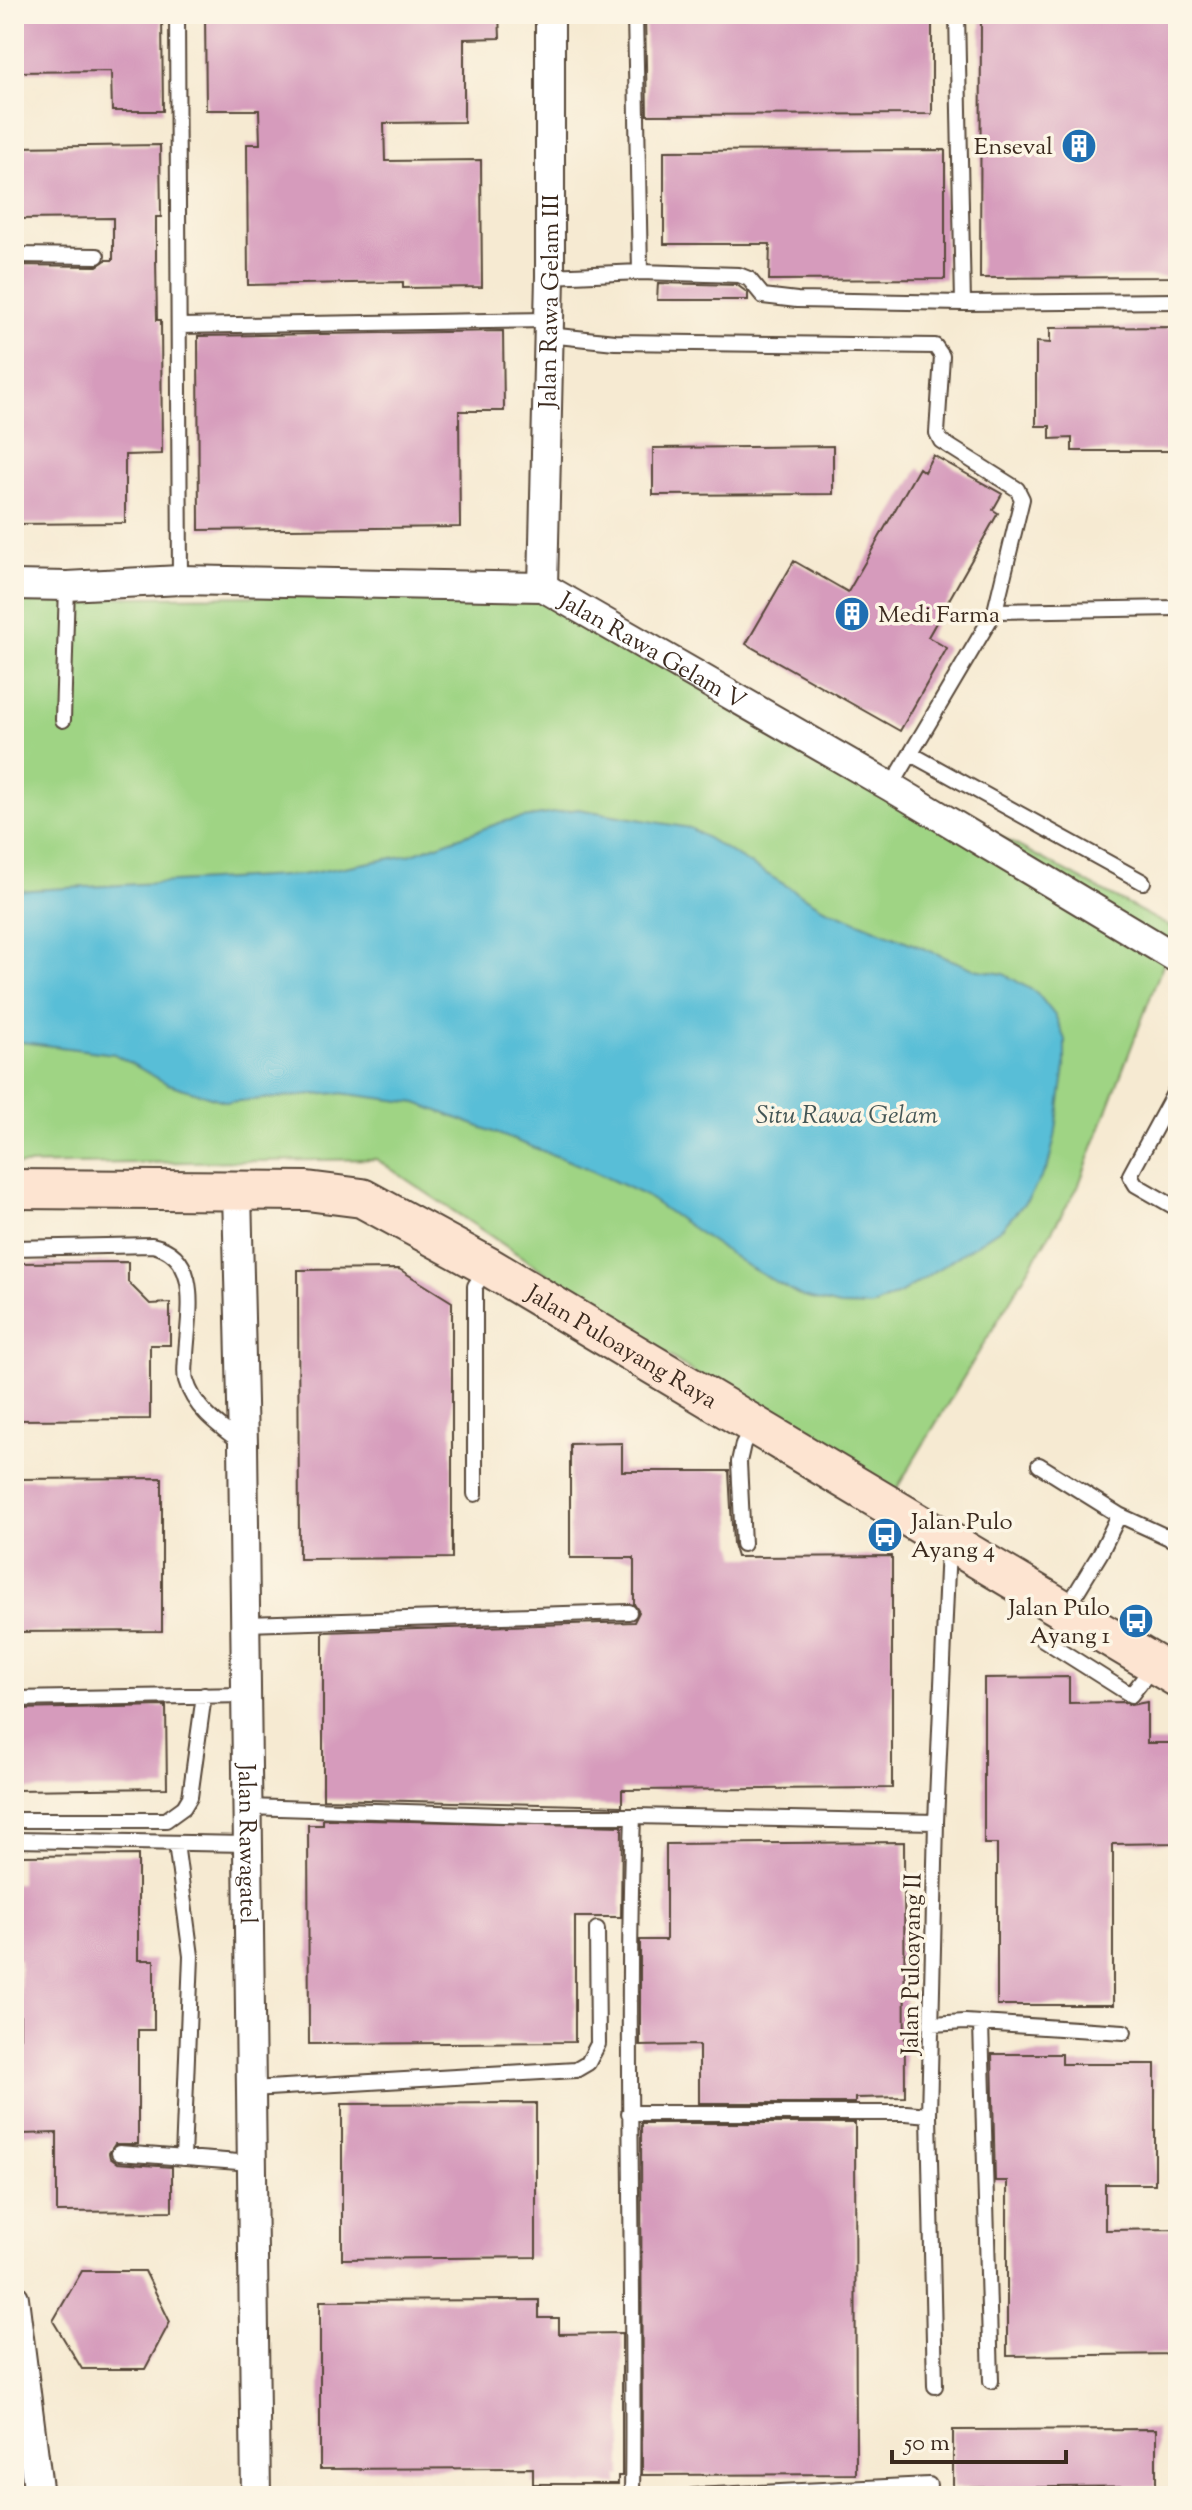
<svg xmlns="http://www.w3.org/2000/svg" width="1192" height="2510" font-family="'Sorts Mill Goudy',serif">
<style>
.green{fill:#9fd484;stroke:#6d7f51;stroke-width:2}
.water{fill:#59bed7;stroke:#4a747a;stroke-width:2}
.building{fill:#d69bbc}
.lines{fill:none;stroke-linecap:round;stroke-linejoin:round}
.lane-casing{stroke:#574739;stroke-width:18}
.street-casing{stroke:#574739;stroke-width:32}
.secondary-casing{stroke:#574739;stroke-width:42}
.lane{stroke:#fff;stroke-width:14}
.street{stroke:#fff;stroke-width:28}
.secondary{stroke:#fde4d1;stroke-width:38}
.labels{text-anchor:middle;stroke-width:7;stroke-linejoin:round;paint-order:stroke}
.poi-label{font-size:24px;fill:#3b2a1e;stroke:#fcf5e5;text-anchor:end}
.street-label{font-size:24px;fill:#3b2a1e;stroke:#fcf5e5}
.water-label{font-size:26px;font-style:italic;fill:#445656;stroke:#fcf5e5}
</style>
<rect width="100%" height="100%" fill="#fcf5e5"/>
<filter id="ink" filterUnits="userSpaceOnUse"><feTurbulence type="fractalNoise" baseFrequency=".0125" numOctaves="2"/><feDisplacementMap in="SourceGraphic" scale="16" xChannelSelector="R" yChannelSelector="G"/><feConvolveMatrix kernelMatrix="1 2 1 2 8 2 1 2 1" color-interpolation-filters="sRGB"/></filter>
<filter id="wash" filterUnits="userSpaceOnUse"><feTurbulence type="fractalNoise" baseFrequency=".006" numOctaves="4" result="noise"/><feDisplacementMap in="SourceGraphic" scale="32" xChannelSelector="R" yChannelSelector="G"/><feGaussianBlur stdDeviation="1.8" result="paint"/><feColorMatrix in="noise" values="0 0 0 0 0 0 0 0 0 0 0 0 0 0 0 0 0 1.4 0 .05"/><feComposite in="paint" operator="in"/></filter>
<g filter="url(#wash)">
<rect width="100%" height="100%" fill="#f6ead2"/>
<path class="green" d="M 545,594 L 1176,930 L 1078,1187 L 888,1503 L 376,1159 L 14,1165 L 14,598 Z"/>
<path class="water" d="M 578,809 L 690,828 L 822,907 L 974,969 L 1004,974 L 1037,993 L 1056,1017 L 1065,1040 L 1065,1067 L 1055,1137 L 1048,1166 L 1029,1198 L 1003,1227 L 901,1293 L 871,1307 L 839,1306 L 803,1297 L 747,1266 L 644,1195 L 582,1166 L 417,1103 L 339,1093 L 227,1102 L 168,1084 L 114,1054 L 14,1041 L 14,891 L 301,875 L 409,855 L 505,821 Z"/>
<g id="blocks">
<path class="building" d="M 14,14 L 162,14 L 163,111 L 112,111 L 111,71 L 14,72 Z
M 205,14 L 499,14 L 500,38 L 464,39 L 464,122 L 384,123 L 385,161 L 481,160 L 482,287 L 403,288 L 403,282 L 248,285 L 247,144 L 260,144 L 259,110 L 206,110 Z
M 645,14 L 932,14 L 932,114 L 647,115 Z
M 981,14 L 1178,14 L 1178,277 L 980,278 Z
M 160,145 L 161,217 L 156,217 L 156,259 L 157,320 L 161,320 L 162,454 L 125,455 L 125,523 L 14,524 L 14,265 L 97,266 L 106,260 L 113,260 L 113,218 L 14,219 L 14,147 Z
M 945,150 L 945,279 L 769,280 L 770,244 L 664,244 L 664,151 Z
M 658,283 L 737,285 L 748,293 L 748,300 L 657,300 Z
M 1178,327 L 1178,451 L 1072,451 L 1072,438 L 1050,439 L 1050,426 L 1036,426 L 1036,342 L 1050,343 L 1050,328 Z
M 503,331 L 504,411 L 459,411 L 460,527 L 199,530 L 198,336 Z
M 833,446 L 833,494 L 653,495 L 653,448 Z
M 933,455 L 1002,494 L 993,510 L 998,513 L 928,637 L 947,648 L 900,731 L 746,644 L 794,561 L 848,592 L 919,468 L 924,472 Z
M 128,1262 L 128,1282 L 150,1304 L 170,1303 L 170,1345 L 150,1345 L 150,1419 L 14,1420 L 14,1263 Z
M 399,1269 L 452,1302 L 452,1558 L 299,1559 L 298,1270 Z
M 622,1443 L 622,1471 L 729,1471 L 733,1544 L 737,1557 L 892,1556 L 892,1788 L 622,1790 L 622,1806 L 323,1799 L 323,1632 L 634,1622 L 639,1612 L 634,1604 L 634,1558 L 570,1558 L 570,1444 Z
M 162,1478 L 162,1631 L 14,1632 L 14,1479 Z
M 1069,1677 L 1069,1703 L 1124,1702 L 1131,1705 L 1147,1702 L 1147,1743 L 1178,1743 L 1178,1843 L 1113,1844 L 1113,2005 L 997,2005 L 997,1844 L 984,1844 L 984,1678 Z
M 166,1706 L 167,1788 L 14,1790 L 14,1709 Z
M 323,1819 L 622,1826 L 621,1917 L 575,1917 L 575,2042 L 309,2044 L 308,1825 L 323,1825 Z
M 904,1842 L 905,2097 L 855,2098 L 855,2103 L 699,2103 L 699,2045 L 640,2046 L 640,1940 L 666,1940 L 666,1844 Z
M 138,1855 L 138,1960 L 154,1960 L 154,2030 L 138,2030 L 138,2144 L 115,2144 L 109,2153 L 110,2158 L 117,2163 L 172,2167 L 172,2211 L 57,2212 L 57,2133 L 20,2134 L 20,1959 L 14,1959 L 14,1883 L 20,1883 L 20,1856 Z
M 992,2054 L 1062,2054 L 1062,2064 L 1155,2064 L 1155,2184 L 1105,2184 L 1105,2230 L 1178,2229 L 1178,2354 L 1007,2356 L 1007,2181 L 995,2181 Z
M 536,2103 L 536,2257 L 342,2259 L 342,2104 Z
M 641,2123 L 855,2123 L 856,2474 L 642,2475 Z
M 82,2271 L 145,2271 L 170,2322 L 145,2369 L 82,2369 L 53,2321 Z
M 539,2300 L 539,2318 L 559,2318 L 559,2334 L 622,2333 L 622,2476 L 618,2476 L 618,2484 L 533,2484 L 533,2468 L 320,2469 L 320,2301 Z
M 1156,2429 L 1156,2486 L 953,2488 L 953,2430 Z"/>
</g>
</g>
<g filter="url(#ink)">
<use href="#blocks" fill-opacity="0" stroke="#574739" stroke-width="2"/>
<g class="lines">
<defs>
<path id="lane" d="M 177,14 L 180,580
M 635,14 L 640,272
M 957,14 L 963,303
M 14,255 L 97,256
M 550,276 L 640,272 L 739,275 L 749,279 L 763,296 L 797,300 L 963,303 L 1178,301
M 180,326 L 548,320
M 548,335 L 615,342 L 935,346 L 942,356 L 937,433 L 941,441 L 1017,489 L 1022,499 L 995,611 L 891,787
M 995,611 L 1178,608
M 63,720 L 67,586
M 911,754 L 1143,882
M 1178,1086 L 1130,1175 L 1136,1185 L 1178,1209
M 14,1248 L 152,1245 C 203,1256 188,1315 186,1355 C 186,1363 184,1373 186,1380 C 194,1409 219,1426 242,1443
M 1039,1465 L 1119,1515
M 475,1494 L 475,1286 L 488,1267
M 743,1544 L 739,1462 L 743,1444 L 755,1425
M 1067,1608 L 1101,1552 L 1119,1515 L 1178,1542
M 246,1624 L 629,1612
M 1041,1638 L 1131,1695 L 1154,1665
M 14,1699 L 246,1695
M 247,1807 L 537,1816 L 633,1816
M 14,1820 L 166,1820 L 184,1807 L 190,1797 L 204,1695
M 14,1840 L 248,1844
M 176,1843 L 191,1956 L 183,2158
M 981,2023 L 991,2381
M 932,2024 L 965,2022 L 1124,2032
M 251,2089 L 576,2070 L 588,2063 L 598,2044 L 597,1929
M 629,2113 L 906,2113 L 929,2115
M 119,2153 L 252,2163
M 935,2386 L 929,2115 L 936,1822 L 948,1547
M 632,2496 C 635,2269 625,2042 633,1816 L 936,1822
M 693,2496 L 929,2485"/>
<g id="street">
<path id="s1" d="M 14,585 L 67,586 L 180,580 L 543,587 L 891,787 L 1178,959"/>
<path id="s2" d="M 543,587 L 550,276 L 550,14"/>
<path id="s3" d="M 237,1192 L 243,1444 L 256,2496"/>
<path d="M 14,2298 L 39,2496"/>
</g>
<g id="secondary">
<path id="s4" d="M 14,1189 L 307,1191 L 362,1198 L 489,1267 L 1178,1678"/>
</g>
</defs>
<use href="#lane" class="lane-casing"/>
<use href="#street" class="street-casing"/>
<use href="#secondary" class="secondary-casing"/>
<use href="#lane" class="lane"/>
<use href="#street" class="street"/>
<use href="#secondary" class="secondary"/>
</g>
</g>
<defs>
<symbol id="building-disc" viewBox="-11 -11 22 22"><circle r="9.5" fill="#1f6fb2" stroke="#fcf5e5"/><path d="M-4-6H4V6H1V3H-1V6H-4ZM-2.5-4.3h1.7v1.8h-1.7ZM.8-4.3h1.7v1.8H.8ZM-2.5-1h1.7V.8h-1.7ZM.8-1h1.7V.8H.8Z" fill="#fff"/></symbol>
<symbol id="bus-disc" viewBox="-11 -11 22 22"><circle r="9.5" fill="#1f6fb2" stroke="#fcf5e5"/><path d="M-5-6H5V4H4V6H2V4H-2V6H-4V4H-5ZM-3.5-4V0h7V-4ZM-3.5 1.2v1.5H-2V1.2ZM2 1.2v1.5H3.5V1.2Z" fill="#fff"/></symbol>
</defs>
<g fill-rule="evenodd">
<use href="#building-disc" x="1059" y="126" width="40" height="40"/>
<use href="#building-disc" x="832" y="594" width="40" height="40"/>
<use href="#bus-disc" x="865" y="1515" width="40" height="40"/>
<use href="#bus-disc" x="1116" y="1601" width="40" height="40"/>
</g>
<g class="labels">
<g class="poi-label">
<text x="1053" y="154">Enseval</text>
<text x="878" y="622" text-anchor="start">Medi Farma</text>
<text x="911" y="1529" text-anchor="start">Jalan Pulo<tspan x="911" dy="28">Ayang 4</tspan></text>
<text x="1110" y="1615">Jalan Pulo<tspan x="1110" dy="28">Ayang 1</tspan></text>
</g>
<g class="street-label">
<text dy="8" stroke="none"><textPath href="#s2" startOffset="286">Jalan Rawa Gelam III</textPath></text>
<text dy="8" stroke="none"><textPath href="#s1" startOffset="656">Jalan Rawa Gelam V</textPath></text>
<text dy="8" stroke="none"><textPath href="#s4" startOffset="648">Jalan Puloayang Raya</textPath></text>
<text dy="8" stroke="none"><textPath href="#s3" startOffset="652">Jalan Rawagatel</textPath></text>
<text transform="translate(911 1964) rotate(-89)" y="8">Jalan Puloayang II</text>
</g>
<g class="water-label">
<text x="847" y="1123">Situ Rawa Gelam</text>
</g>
</g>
<rect width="1192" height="2510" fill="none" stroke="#fcf5e5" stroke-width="48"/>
<path d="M892 2450v12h174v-12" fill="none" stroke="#3b2a1e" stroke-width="4"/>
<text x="904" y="2450" font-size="24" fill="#3b2a1e" stroke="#fcf5e5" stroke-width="6" paint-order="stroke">50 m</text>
</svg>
